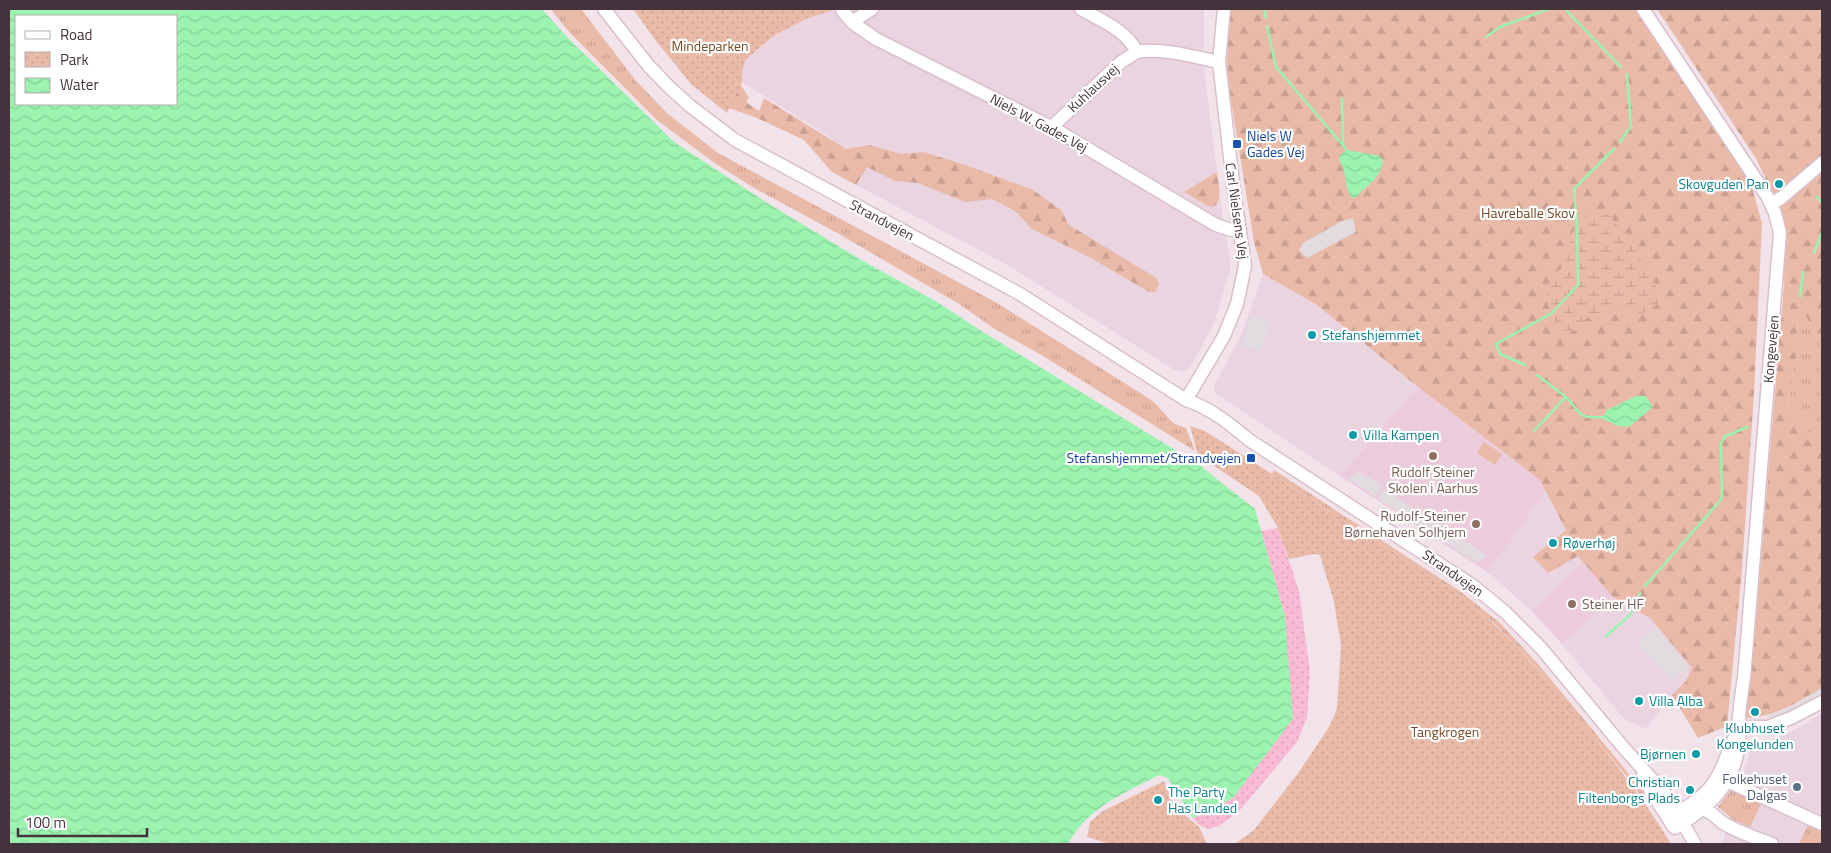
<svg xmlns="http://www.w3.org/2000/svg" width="1831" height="853" font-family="'Titillium Web',sans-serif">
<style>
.residential{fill:#ead4df}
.education{fill:#eccbda}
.grass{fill:url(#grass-tufts)}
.forest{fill:url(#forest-firs)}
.wetland{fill:url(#wetland-marsh)}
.sand{fill:url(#sand-dots)}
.park{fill:url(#park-dots)}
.garden{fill:#e9baa8}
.parking{fill:#e2dbdf}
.water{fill:url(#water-waves);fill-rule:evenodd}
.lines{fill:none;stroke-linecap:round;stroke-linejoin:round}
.stream{stroke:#9bf3af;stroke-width:2.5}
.minor-casing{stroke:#d9bfcc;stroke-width:15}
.minor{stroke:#fff;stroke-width:12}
.transit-dot{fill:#1a4fb4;stroke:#fff;stroke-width:2}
.culture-dot{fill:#0f9aa8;stroke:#fff;stroke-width:2}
.education-dot{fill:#8d6e63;stroke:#fff;stroke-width:2}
.service-dot{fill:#5c6f8a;stroke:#fff;stroke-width:2}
.labels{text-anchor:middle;stroke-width:4.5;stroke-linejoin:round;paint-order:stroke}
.park-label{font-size:14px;fill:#774924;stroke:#fff}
.street-label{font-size:14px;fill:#44333c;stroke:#fff}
.transit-label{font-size:14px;fill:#164399;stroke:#fff;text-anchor:start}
.culture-label{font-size:14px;fill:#0d838f;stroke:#fff;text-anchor:start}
.education-label{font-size:14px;fill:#785e54;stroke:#fff}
.service-label{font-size:14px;fill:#4e5e75;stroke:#fff;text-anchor:end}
</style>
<defs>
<pattern id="grass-tufts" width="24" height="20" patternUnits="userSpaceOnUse" patternTransform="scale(1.25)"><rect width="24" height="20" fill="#e9baa8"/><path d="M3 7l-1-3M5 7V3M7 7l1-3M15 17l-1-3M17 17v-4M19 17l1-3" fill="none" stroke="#c9a092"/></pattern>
<pattern id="forest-firs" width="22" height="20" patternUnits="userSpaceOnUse" patternTransform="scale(1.25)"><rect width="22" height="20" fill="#e9baa8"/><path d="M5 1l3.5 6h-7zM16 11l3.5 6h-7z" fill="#c9a092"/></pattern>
<pattern id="wetland-marsh" width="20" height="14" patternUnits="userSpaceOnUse" patternTransform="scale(1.25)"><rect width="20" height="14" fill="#e9baa8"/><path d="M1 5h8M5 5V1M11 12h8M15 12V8" fill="none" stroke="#c9a092"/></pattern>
<pattern id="sand-dots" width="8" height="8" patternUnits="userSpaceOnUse" patternTransform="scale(1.25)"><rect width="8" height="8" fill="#f9bbd3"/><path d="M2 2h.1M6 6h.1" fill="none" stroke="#d7a1b6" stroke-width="1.8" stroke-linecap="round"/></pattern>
<pattern id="park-dots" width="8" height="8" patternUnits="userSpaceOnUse" patternTransform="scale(1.25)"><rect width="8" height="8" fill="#e9baa8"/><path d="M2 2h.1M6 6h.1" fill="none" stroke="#c9a092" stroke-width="1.8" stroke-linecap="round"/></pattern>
<pattern id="water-waves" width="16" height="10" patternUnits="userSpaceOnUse" patternTransform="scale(1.25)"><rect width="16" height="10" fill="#9bf3af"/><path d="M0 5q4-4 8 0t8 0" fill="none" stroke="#87d197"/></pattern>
</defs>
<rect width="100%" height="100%" fill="#f2e2ea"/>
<path class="residential" d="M 837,9 L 1204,9 L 1204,69 L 1220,197 L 1231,267 L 1213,326 L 1190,367 L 1183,372 L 1173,369 L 1011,267 L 832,172 L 827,150 L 833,139 L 742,82 L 742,72 L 746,59 L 775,35 L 808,18 Z
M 1263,274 L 1317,305 L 1418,387 L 1340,476 L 1215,393 L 1214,386 L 1242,333 Z
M 1546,489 L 1566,530 L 1533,557 L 1578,556 L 1583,562 L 1532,611 L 1486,571 L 1510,542 Z
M 1613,597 L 1650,618 L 1692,668 L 1686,681 L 1672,695 L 1646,729 L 1625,720 L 1562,644 Z
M 1822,712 L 1822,844 L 1722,844 L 1749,755 L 1752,750 L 1806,724 Z"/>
<path class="education" d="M 1418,387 L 1540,480 L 1546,489 L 1510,542 L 1486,571 L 1340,476 Z
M 1583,562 L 1613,597 L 1562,644 L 1532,611 Z"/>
<path class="grass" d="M 551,9 L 581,9 L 636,81 L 668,114 L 718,153 L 997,303 L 1142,394 L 1155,403 L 1173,423 L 1186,428 L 1195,451 L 1043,356 L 995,329 L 959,304 L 839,234 L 754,188 L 716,164 L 657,120 L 568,31 Z
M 1797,312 L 1807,318 L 1822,348 L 1822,444 L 1806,430 L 1787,408 L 1798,347 Z
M 1274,470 L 1461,592 L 1500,623 L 1538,664 L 1621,764 L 1647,798 L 1643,800 L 1628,778 L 1534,665 L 1495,624 L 1460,595 L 1272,474 Z
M 1731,790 L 1761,804 L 1750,827 L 1734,820 L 1718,807 Z
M 1810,824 L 1822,830 L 1822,844 L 1799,844 L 1807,827 Z"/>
<path class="forest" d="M 1230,9 L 1638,9 L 1742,167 L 1753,191 L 1762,223 L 1754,393 L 1742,569 L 1727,726 L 1698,738 L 1672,695 L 1686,681 L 1692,668 L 1650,618 L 1613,597 L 1578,556 L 1548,573 L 1533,557 L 1566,530 L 1540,480 L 1418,387 L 1317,305 L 1263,274 L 1254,242 L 1229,88 L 1227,62 Z
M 1657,9 L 1822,9 L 1822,348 L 1807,318 L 1797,313 L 1798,347 L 1787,408 L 1806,430 L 1822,444 L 1822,688 C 1797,703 1775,717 1745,718 L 1753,656 L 1784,285 L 1785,221 L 1757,160 Z
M 739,82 L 749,98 L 746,102 L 759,111 L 764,98 L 846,149 L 870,145 L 901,154 L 924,152 L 968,166 L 1033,190 L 1061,210 L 1069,225 L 1156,278 L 1159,285 L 1155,292 L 1149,292 L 1091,258 L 1032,229 L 1015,211 L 992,199 L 965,202 L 918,183 L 895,181 L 867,167 L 856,185 L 832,172 L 804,140 L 757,118 L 723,106 Z
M 1217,172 C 1218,184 1224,199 1213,207 L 1208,206 L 1184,192 Z"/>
<path class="wetland" d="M 1601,211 L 1610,216 L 1631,242 L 1658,290 L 1658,304 L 1634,317 L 1616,307 L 1587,318 L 1575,331 L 1561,333 C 1555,322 1548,309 1547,297 C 1545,276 1576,264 1569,237 L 1587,213 Z"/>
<path class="sand" d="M 1278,528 L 1299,591 L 1310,671 L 1307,717 L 1297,742 L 1240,810 L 1219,826 L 1209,829 L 1199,825 L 1193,818 L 1214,809 L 1285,617 L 1261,531 Z"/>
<path class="park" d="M 633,9 L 837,9 L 808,18 L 775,35 L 746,59 L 742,72 L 742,82 L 727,113 L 691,84 L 656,41 Z
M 1190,426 L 1205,431 L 1460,595 C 1506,631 1542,674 1579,719 C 1613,760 1643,798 1671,844 L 1235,844 L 1254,830 L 1299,772 L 1329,727 L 1337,709 L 1341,645 L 1334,602 L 1320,555 L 1314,554 L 1289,559 L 1278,528 L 1259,496 L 1198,455 Z
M 1164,781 L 1173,803 L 1181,812 L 1199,827 L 1207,844 L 1110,844 L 1087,837 L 1090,822 L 1103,811 Z"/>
<path class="garden" d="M 1484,442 L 1502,454 L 1495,465 L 1477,453 Z"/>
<path class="parking" d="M 1353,218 L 1356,232 L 1307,258 L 1299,250 L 1303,243 L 1342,221 Z
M 1251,315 L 1271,321 L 1261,351 L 1243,346 L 1243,341 Z
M 1358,471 L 1383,486 L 1376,497 L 1348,479 Z
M 1384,489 L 1432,520 L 1486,555 L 1477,563 L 1378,499 Z
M 1655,627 L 1688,667 L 1673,680 L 1638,643 Z
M 1822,688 L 1822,696 L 1771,721 L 1768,715 L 1784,710 Z"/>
<path class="water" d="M 9,9 L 542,9 L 565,35 L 674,142 L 769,204 L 863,261 L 937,302 L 983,332 L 1198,464 L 1255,509 L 1285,617 L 1293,719 L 1233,798 L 1193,818 L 1168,778 L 1159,775 C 1123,794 1088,807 1068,844 L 9,844 ZM 16,16 L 176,16 L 176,104 L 16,104 Z
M 1347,150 L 1380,156 L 1383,162 C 1378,179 1374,180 1362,191 C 1358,195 1358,197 1352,198 C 1346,191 1346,179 1344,171 C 1343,167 1340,163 1339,159 C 1339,155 1343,153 1347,150 Z
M 1636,396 L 1646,396 L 1653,407 L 1629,427 C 1616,427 1615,424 1603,419 L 1605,413 L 1607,410 Z"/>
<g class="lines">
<path class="stream" d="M 1264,9 L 1266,18
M 1565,9 L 1621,67
M 1267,26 L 1276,67 L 1347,150
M 1486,37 L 1500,27 L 1549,9
M 1342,99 L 1343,145
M 1620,142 L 1631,126 L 1627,74
M 1817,197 L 1822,203
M 1814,253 L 1822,232
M 1800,296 L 1803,272
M 1525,365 L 1500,354 L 1496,344 L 1552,313 L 1578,285 L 1577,226 L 1574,189 L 1614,149
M 1566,397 C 1583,415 1576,418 1604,417
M 1534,431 L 1566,397 L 1537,375
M 1645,586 L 1720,501 L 1722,496 L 1721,444 L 1724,437 L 1747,427
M 1606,636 L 1629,616 L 1635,607 L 1640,593"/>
<defs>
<path id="minor" d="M 604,9 L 648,65 L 669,87 L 690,106 L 735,140 L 1020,294 L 1186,400 C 1210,408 1229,423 1249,440 L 1472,585 L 1505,612 L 1541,648 L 1623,747 L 1667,796 L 1695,844
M 1081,9 C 1102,21 1126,30 1137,52 C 1160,47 1195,57 1219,62
M 1643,9 L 1767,196 L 1775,213 L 1780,233 L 1745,666 C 1744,683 1740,699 1739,716 C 1738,725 1740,734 1739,743 C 1734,786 1710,806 1675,828
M 842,10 L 853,23 L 876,39 L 1053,128 L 1216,225 L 1231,230 L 1240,229
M 853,23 L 858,18 L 872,9
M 1053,128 L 1056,123 L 1121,62 L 1137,52
M 1771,204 L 1781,198 L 1822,163
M 1186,400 L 1224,336 L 1237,304 L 1245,266 L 1234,191 L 1219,62 L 1224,9
M 1738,727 L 1768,727 L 1791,718 L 1822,702
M 1642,777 L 1673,826
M 1712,785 L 1721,781 L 1727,781 L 1822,824
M 1703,810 C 1712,811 1716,818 1723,823 C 1738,832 1756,838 1772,844
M 1669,818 C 1683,809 1701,800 1712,785 C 1722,772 1727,754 1734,739"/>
</defs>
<use href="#minor" class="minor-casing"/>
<use href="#minor" class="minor"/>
</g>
<g class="transit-dot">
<rect x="1232" y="139" width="10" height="10" rx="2.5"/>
<rect x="1246" y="453" width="10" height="10" rx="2.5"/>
</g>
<g class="culture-dot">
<circle cx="1779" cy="184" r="5"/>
<circle cx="1312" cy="335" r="5"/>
<circle cx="1353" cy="435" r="5"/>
<circle cx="1553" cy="543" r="5"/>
<circle cx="1639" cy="701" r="5"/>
<circle cx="1755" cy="712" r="5"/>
<circle cx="1696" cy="754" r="5"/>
<circle cx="1690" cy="790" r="5"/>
<circle cx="1158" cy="800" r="5"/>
</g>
<g class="education-dot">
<circle cx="1433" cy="456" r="5"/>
<circle cx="1476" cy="524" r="5"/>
<circle cx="1572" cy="604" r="5"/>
</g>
<circle class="service-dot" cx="1797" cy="787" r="5"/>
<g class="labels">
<g class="park-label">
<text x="710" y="51">Mindeparken</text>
<text x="1528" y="218">Havreballe Skov</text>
<text x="1445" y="737">Tangkrogen</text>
</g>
<g class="street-label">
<text transform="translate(1093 88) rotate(-43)" y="5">Kuhlausvej</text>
<text transform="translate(1039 123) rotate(28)" y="5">Niels W. Gades Vej</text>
<text transform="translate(1237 211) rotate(82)" y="5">Carl Nielsens Vej</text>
<text transform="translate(882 220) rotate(28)" y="5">Strandvejen</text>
<text transform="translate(1771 349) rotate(-85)" y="5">Kongevejen</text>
<text transform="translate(1453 573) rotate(35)" y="5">Strandvejen</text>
</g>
<g class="transit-label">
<text x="1247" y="141">Niels W<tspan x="1247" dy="16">Gades Vej</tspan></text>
<text x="1241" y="463" text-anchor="end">Stefanshjemmet/Strandvejen</text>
</g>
<g class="culture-label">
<text x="1769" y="189" text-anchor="end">Skovguden Pan</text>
<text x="1322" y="340">Stefanshjemmet</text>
<text x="1363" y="440">Villa Kampen</text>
<text x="1563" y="548">Røverhøj</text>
<text x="1649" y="706">Villa Alba</text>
<text x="1755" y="733" text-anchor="middle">Klubhuset<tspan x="1755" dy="16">Kongelunden</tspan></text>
<text x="1686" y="759" text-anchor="end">Bjørnen</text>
<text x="1680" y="787" text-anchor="end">Christian<tspan x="1680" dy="16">Filtenborgs Plads</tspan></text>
<text x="1168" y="797">The Party<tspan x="1168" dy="16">Has Landed</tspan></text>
</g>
<g class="education-label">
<text x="1433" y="477">Rudolf Steiner<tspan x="1433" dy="16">Skolen i Aarhus</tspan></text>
<text x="1466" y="521" text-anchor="end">Rudolf-Steiner<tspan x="1466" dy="16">Børnehaven Solhjem</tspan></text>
<text x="1582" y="609" text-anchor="start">Steiner HF</text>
</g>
<g class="service-label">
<text x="1787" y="784">Folkehuset<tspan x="1787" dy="16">Dalgas</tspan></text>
</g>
</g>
<rect width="1831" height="853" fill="none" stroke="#44333c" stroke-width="20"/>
<rect x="15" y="15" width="162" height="90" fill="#ffffff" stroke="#b4adb1"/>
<rect x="25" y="31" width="25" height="8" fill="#ffffff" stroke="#b4adb1"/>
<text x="60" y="40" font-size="15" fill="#44333c">Road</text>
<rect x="25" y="52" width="25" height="15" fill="url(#park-dots)" stroke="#b4adb1"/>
<text x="60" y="65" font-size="15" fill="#44333c">Park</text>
<rect x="25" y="78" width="25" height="15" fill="url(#water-waves)" stroke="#b4adb1"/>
<text x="60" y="90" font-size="15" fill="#44333c">Water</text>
<path d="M18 828v8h129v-8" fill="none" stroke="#44333c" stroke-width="2.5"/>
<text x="25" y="828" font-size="15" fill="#44333c" stroke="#ffffff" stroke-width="4" paint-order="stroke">100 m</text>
</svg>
